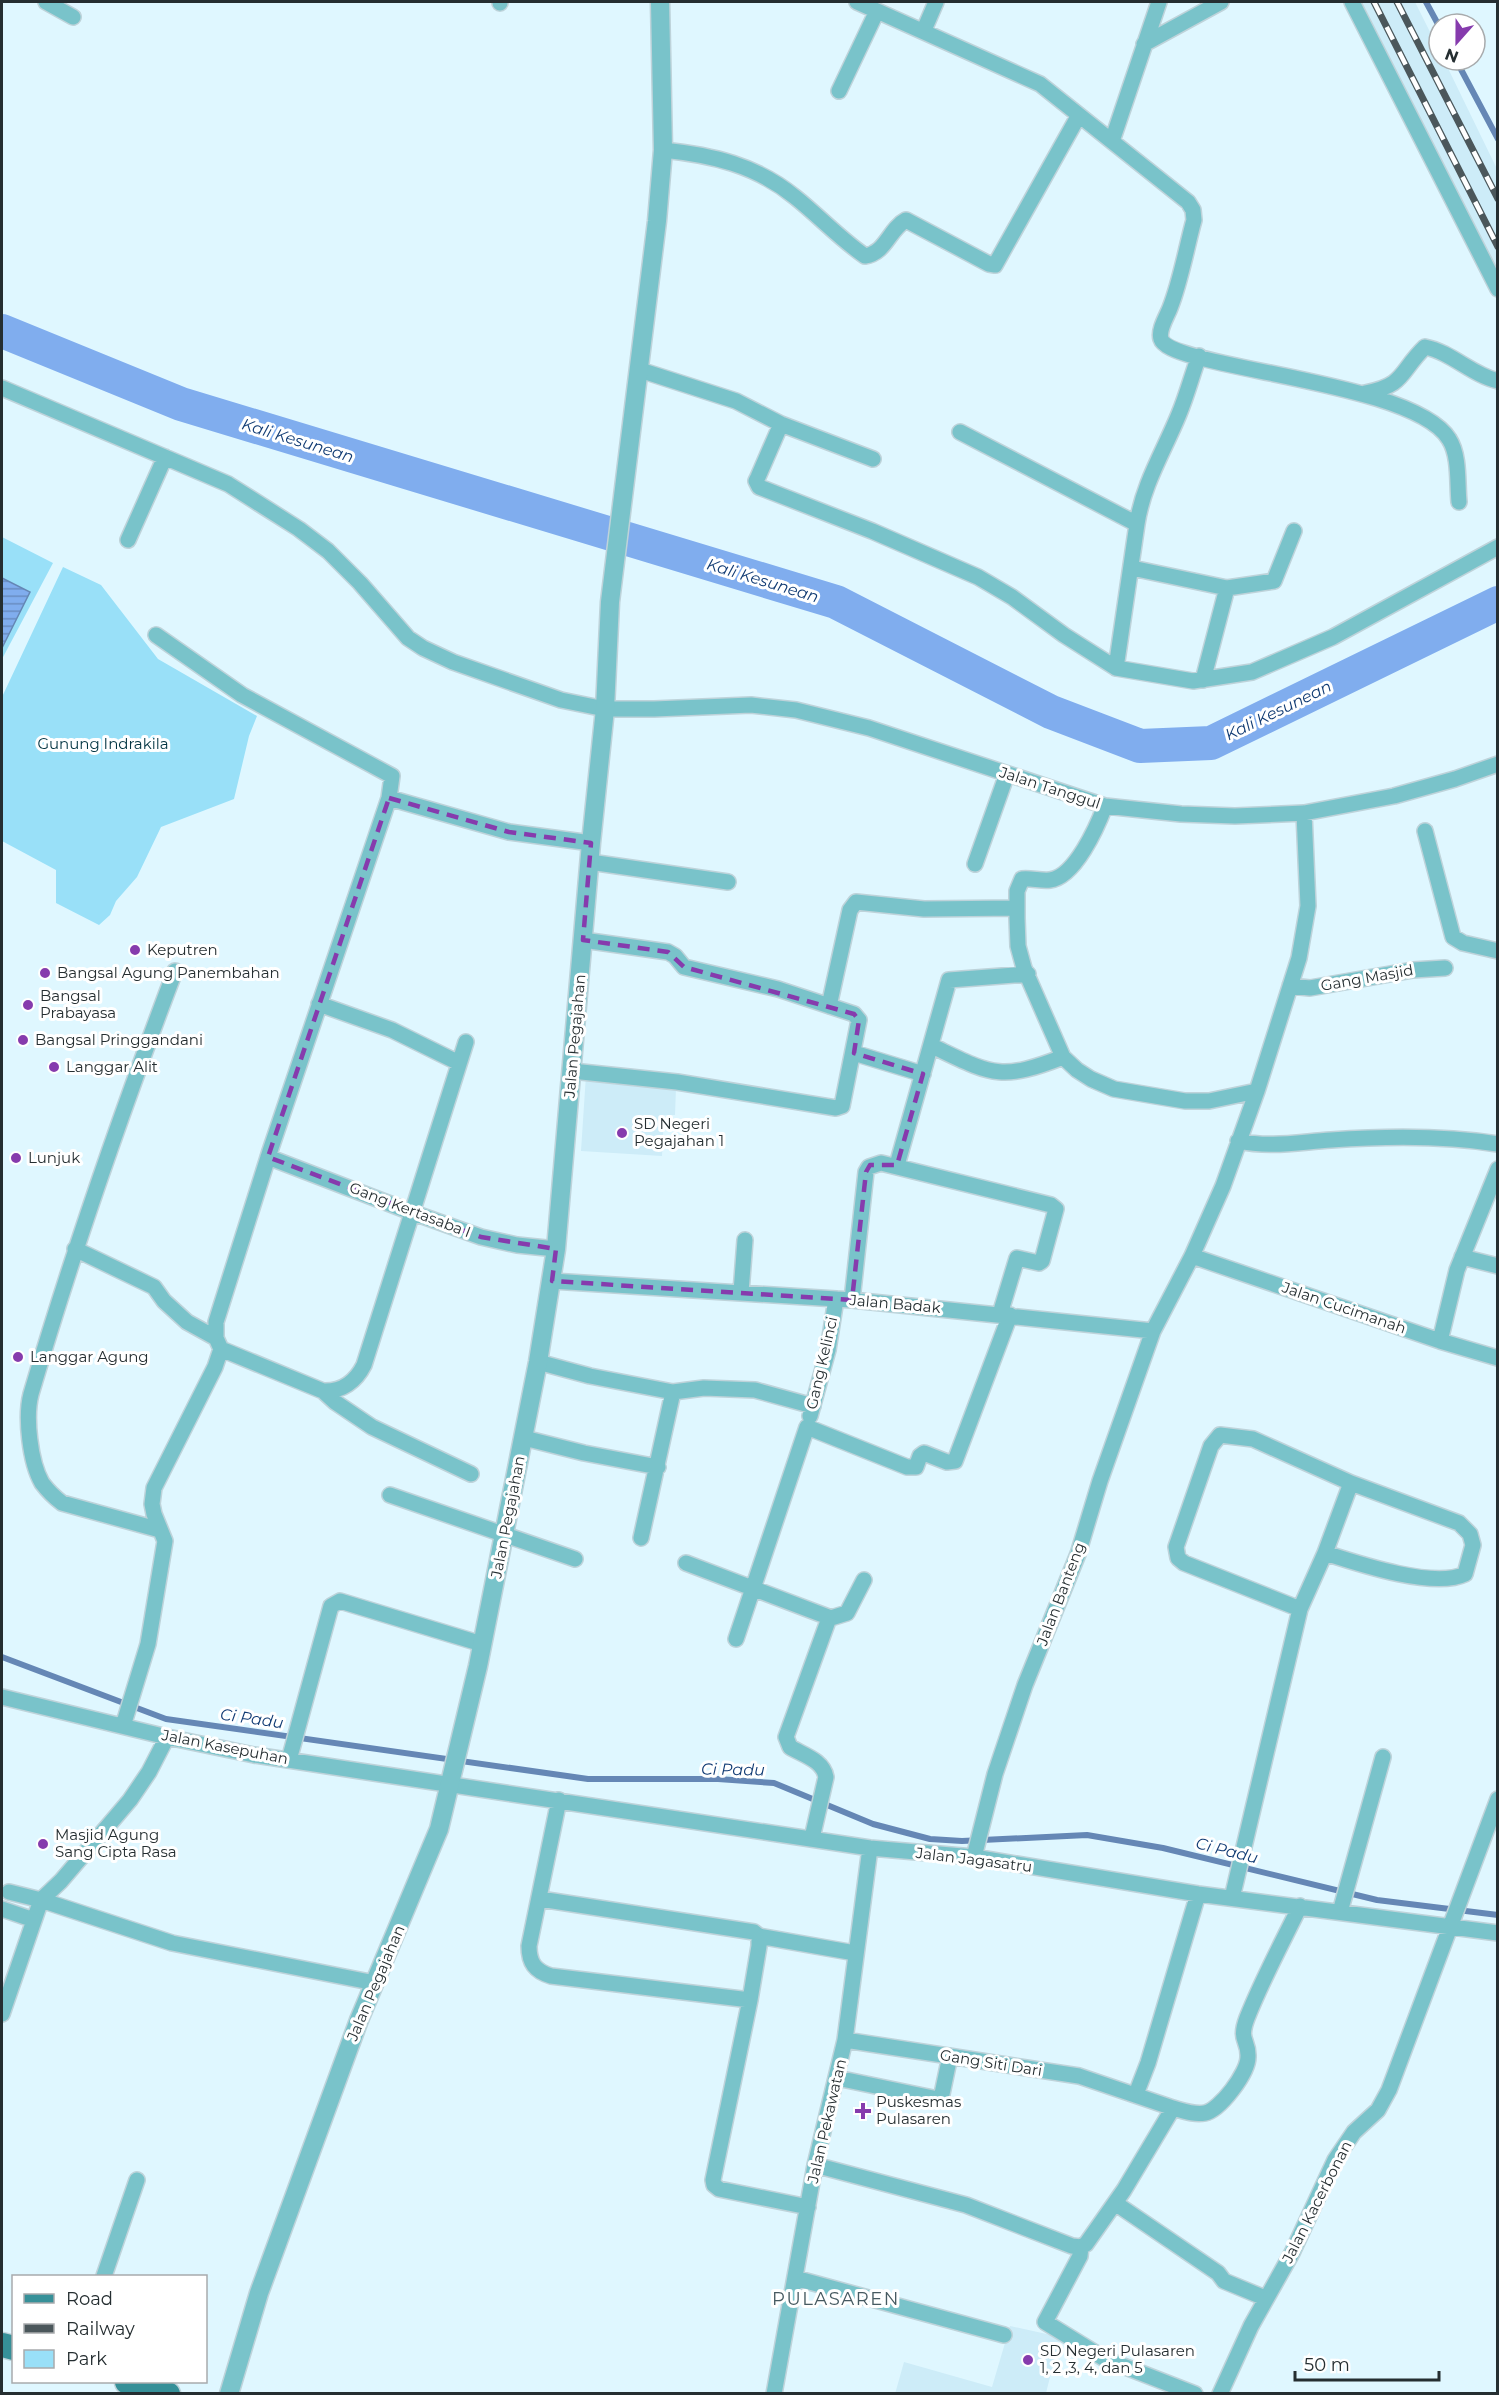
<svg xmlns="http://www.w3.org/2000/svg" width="1499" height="2395" font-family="Montserrat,sans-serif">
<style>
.built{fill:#cdecf8}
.green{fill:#99e0f8}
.water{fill:url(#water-rules);stroke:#6587b5;stroke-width:1.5}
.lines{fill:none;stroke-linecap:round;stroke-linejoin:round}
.stream{stroke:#6587b5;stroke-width:6}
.river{stroke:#80adee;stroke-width:34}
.minor-casing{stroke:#bed3da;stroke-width:18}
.tertiary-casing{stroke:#bed3da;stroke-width:21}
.primary-casing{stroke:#bed3da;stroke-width:27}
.minor{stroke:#79c3ca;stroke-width:15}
.tertiary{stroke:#79c3ca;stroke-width:18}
.primary{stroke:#369098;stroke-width:24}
.rail-casing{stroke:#4b575b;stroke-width:7}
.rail{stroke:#fff;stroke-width:4.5;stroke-dasharray:14;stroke-linecap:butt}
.marked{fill:none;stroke:#863bad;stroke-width:4.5;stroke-dasharray:12 8;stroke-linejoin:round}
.poi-dot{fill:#863bad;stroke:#fff;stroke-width:2}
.labels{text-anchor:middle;stroke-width:6;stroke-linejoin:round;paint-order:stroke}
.park-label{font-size:15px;fill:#013341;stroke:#fff}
.street-label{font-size:15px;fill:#252e31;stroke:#fff}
.poi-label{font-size:15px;fill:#252e31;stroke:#fff;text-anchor:start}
.water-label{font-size:16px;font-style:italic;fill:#0f3a73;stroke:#fff}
.quarter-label{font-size:18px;letter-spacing:1.5px;fill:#465a61;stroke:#fff}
</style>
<defs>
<pattern id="water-rules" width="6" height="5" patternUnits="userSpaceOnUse" patternTransform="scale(1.5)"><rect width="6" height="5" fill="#80adee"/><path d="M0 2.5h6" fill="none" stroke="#698dc1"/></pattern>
</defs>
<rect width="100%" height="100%" fill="#dff7ff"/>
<path class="built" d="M 1362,2 L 1415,2 L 1439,50 L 1439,60 L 1444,60 L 1497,169 L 1497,274 Z
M 586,1075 L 628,1085 L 676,1088 L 675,1115 L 664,1115 L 662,1156 L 581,1151 Z
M 1010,2326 L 1060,2337 L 1046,2393 L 895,2394 L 904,2362 L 992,2387 Z"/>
<path class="green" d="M 2,537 L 53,563 L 2,659 Z
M 63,567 L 101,585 L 158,659 L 257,716 L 249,736 L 234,799 L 161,827 L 137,877 L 116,901 L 110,915 L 99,925 L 56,903 L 56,870 L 2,841 L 2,697 Z"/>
<path class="water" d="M 2,578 L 30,592 L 2,648 Z"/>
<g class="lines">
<path class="stream" d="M 1426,2 L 1439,26
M 1456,60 L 1498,139
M 2,1657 L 166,1719 L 588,1779 L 718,1779 L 774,1783 L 873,1824 L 930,1839 L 962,1841 L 1087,1835 L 1163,1848 L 1377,1900 L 1498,1915"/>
<path class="river" d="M 2,331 L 181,404 L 836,602 L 1051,712 L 1140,746 L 1211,743 L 1498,603"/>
<defs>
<path id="minor" d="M 46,2 L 73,17
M 500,2 L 500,3
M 857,2 L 1040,84 L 1188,202 L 1193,210 L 1194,220 C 1186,249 1181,280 1170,308 C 1167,316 1158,330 1161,339 C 1170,369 1413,380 1449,439 C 1460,456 1457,483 1459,502
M 1352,2 L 1498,289
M 924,30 L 936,2
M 1144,44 L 1221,2
M 839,91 L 877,11
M 1112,141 L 1159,2
M 663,150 C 712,155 756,165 795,197 C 819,216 840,239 865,256 C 886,253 889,229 906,220 L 989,264 L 995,265 L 1079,115
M 640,370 L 736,401 L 781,424 L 873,459
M 2,388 L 228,484 L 299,529 L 328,551 L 360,583 L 408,638 L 423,648 L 453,662 L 561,700 L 605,709 L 654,709 L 751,705 L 796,710 L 869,728 L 1105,806 L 1181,814 L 1235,816 L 1304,813 L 1394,796 L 1455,779 L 1498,764
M 1365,393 C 1406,385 1399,372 1425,347 C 1451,352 1472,375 1498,381
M 781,424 L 758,477 L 756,481 L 759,487 L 872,531 L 978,577 L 1012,597 L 1064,635 L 1116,668 L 1193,681 L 1252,672 L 1333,637 L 1498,547
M 960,432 L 1137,524 L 1116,668
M 1137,524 C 1143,484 1164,451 1179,414 C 1187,395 1192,375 1199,356
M 128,540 L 165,457
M 1132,568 L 1227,588 L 1203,680
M 1227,588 L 1274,581 L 1294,531
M 389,798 L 509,832 L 591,843
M 1105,806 C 1097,827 1075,877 1050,880 C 1041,881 1031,878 1022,879 L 1017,891 L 1017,918 L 1018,946 L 1024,968 L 1063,1057 L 1077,1070 L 1091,1079 L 1114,1089 L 1185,1101 L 1209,1101 L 1257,1091
M 1425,831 L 1453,937 L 1463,943 L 1498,951
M 590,862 L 728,882
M 975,864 L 1007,774
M 1290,986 L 1310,988 L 1413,970 L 1445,968
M 319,1004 L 392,1030 L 459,1063
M 829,1006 L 850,910 L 856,902 L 924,909 L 1017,908
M 932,1046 C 991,1074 999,1082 1063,1057
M 854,1053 L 923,1074
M 572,1071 L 677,1082 L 836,1108 L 842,1106 L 859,1020 L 854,1014 L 778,989 L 684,967 L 675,956 L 668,952 L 583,940
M 1238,1141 C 1270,1148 1299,1142 1331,1140 C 1387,1136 1442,1135 1498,1144
M 268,1157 L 411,1212 L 481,1237 L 517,1245 L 556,1249
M 897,1165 L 949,980 L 1028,974
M 75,1249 L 154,1287 L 164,1301 L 187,1322 L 216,1338
M 1192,1256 L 1440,1341 L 1498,1358
M 1462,1257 L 1498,1266
M 552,1281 L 852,1300 L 1153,1331 L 1192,1256 L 1223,1186 L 1257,1091 L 1299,958 L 1308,906 L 1304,813
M 741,1292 L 745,1240
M 852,1300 L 866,1172 L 869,1167 L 881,1163 L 1051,1205 L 1056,1209 L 1042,1261 L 1039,1263 L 1017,1258 L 1000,1314
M 1440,1341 L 1457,1270 L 1498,1169
M 221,1349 L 323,1391 C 342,1392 356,1381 364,1365 L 466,1042
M 538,1362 L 590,1376 L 673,1392 L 704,1388 L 755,1390 L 813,1406
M 323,1391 L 335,1402 L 372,1427 L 471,1474
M 810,1416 L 828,1350 L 836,1299
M 524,1438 L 584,1453 L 658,1467
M 390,1495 L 575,1559
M 160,1530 L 62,1503 C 54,1497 48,1491 42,1483 C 30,1462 25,1417 31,1394 C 73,1251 122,1111 175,971
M 641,1538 L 673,1392
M 686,1563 L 831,1618
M 1300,1609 L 1184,1563 L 1178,1558 L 1176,1547 L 1211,1446 L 1220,1435 L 1253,1439 L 1351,1483 L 1459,1523 L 1470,1534 L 1473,1545 L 1465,1574 C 1434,1589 1359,1564 1325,1553
M 736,1639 L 807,1427 L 907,1467 L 916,1467 L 920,1456 L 924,1453 L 947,1462 L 955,1461 L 1010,1315
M 2,1697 L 167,1737 L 254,1755 L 870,1848 L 974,1857 L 1198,1894 L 1498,1933
M 123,1726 L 148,1644 L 165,1541 L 154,1514 L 152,1504 L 154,1488 L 215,1367 L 221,1349 L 216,1338 L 216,1322 L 270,1151 L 389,798 L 392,776 L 242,695 L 156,635
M 289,1760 L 331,1606 L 340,1601 L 482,1644
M 559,1800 L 529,1946 C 529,1963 535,1971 551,1976 L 750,2000
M 812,1838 L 826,1777 C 823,1760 803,1755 790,1747 L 786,1737 L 828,1621 L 831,1618 L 847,1613 L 864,1580
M 974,1857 L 995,1774 L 1025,1685 L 1078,1554 L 1100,1481 L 1153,1331
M 9,1892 L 41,1900 L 172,1943 L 375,1983
M 1232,1898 L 1300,1609 L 1325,1553 L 1351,1483
M 540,1899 L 754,1932 L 759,1936 L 855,1953
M 2,1909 L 34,1920
M 1340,1912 L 1383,1757
M 759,1936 L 759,1946 L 750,2000 L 713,2180 L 714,2185 L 719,2189 L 808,2207
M 2,2014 L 41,1900 L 61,1881 L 130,1800 L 149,1772 L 167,1737
M 845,2040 L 1079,2076 L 1173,2108
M 837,2078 L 938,2099 L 942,2094 L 950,2056
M 1136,2094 L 1148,2063 L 1198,1894
M 815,2165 L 966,2205 L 1072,2246 L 1081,2247 L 1086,2244 L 1124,2190 L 1173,2108 C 1184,2111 1194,2115 1205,2113 C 1220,2110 1248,2073 1248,2057 C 1249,2039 1238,2042 1247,2018 C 1262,1980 1282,1943 1300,1906
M 1115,2203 L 1218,2273 L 1224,2281 L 1265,2298
M 1081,2247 L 1080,2256 L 1045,2322 L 1105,2359 L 1195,2394
M 104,2276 L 137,2180
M 795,2278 L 1004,2335
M 774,2394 L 815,2165 L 845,2040 L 870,1848
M 1220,2394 L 1251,2326 L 1292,2253 L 1335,2160 L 1354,2132 L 1378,2110 L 1389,2090 L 1498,1799"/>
<path id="tertiary" d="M 229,2394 L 259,2293 L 359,2020 L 439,1829 L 478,1666 L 538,1362 L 556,1249 L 591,843 L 605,709 L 610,602 L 657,221 L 663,150 L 660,2"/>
<path id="primary" d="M 2,2345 L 14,2348
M 127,2382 L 168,2394"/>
</defs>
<use href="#minor" class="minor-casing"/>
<use href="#tertiary" class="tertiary-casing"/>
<use href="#primary" class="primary-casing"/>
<use href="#minor" class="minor"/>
<use href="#tertiary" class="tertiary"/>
<use href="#primary" class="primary"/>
<defs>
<path id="rail" d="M 1374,2 L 1498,247
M 1397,2 L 1498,199"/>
</defs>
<use href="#rail" class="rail-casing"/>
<use href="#rail" class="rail"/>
</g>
<path class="marked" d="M 389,798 L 509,832 L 591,843 L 583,940 L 668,952 L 684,967 L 854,1014 L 859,1020 L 854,1053 L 923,1074 L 897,1165 L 870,1165 L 866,1172 L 852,1300 L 552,1281 L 556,1249 L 481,1237 L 268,1157 Z"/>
<g class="poi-dot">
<circle cx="135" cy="950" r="6"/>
<circle cx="45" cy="973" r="6"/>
<circle cx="28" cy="1005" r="6"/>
<circle cx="23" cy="1040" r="6"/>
<circle cx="54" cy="1067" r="6"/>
<circle cx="622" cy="1133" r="6"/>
<circle cx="16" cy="1158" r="6"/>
<circle cx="18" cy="1357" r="6"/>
<circle cx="43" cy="1844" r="6"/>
<path d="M860 2102h6v6h6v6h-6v6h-6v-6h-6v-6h6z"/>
<circle cx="1028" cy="2360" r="6"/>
</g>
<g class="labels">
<g class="park-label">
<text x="103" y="749">Gunung Indrakila</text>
</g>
<g class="street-label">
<text transform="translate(1050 788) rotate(18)" y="5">Jalan Tanggul</text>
<text transform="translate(1367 978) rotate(-10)" y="5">Gang Masjid</text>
<text transform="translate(575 1036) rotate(-85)" y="5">Jalan Pegajahan</text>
<text transform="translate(410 1210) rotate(21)" y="5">Gang Kertasaba I</text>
<text transform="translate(895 1304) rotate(5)" y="5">Jalan Badak</text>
<text transform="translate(1344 1308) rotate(19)" y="5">Jalan Cucimanah</text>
<text transform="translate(822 1363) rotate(-77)" y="5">Gang Kelinci</text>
<text transform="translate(508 1517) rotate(-79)" y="5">Jalan Pegajahan</text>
<text transform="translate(1061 1594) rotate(-69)" y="5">Jalan Banteng</text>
<text transform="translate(225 1747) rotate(11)" y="5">Jalan Kasepuhan</text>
<text transform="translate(974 1860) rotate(7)" y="5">Jalan Jagasatru</text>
<text transform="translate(376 1983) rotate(-67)" y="5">Jalan Pegajahan</text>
<text transform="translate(991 2063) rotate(9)" y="5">Gang Siti Dari</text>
<text transform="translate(827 2121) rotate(-77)" y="5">Jalan Pekawatan</text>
<text transform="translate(1317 2202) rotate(-63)" y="5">Jalan Kacerbonan</text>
</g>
<g class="poi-label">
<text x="147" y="955">Keputren</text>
<text x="57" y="978">Bangsal Agung Panembahan</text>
<text x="40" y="1001">Bangsal<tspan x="40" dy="17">Prabayasa</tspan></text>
<text x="35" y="1045">Bangsal Pringgandani</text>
<text x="66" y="1072">Langgar Alit</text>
<text x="634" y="1129">SD Negeri<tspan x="634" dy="17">Pegajahan 1</tspan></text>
<text x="28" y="1163">Lunjuk</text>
<text x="30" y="1362">Langgar Agung</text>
<text x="55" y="1840">Masjid Agung<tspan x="55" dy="17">Sang Cipta Rasa</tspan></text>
<text x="876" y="2107">Puskesmas<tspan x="876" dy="17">Pulasaren</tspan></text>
<text x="1040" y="2356">SD Negeri Pulasaren<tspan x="1040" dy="17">1, 2 ,3, 4, dan 5</tspan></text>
</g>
<g class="water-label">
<text transform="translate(298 440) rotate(17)" y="6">Kali Kesunean</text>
<text transform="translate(763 580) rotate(17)" y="6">Kali Kesunean</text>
<text transform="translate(1278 710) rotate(-26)" y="6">Kali Kesunean</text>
<text transform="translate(252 1718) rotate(8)" y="6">Ci Padu</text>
<text transform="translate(733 1769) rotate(1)" y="6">Ci Padu</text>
<text transform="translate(1227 1850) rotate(14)" y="6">Ci Padu</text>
</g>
<g class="quarter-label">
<text x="836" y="2305">PULASAREN</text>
</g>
</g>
<rect width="1499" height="2395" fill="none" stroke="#252e31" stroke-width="6"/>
<rect x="12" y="2275" width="195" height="108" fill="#ffffff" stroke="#a8abad" stroke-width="1.5"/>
<rect x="24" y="2294" width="30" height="9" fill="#369098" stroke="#a8abad" stroke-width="1.5"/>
<text x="66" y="2305" font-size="18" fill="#252e31">Road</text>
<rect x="24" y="2324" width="30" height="9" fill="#4b575b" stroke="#a8abad" stroke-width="1.5"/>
<text x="66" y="2335" font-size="18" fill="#252e31">Railway</text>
<rect x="24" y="2350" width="30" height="18" fill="#99e0f8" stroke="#a8abad" stroke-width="1.5"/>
<text x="66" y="2365" font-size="18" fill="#252e31">Park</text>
<g transform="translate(1457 42) rotate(201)"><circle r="28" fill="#ffffff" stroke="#a8abad" stroke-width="1.5"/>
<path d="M0-4.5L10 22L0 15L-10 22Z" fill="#863bad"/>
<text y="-9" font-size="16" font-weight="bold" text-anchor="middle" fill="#252e31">N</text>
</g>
<path d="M1295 2371v9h144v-9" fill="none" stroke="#252e31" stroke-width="3"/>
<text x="1304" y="2371" font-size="18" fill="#252e31" stroke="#ffffff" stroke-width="4.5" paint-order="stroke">50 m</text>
</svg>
